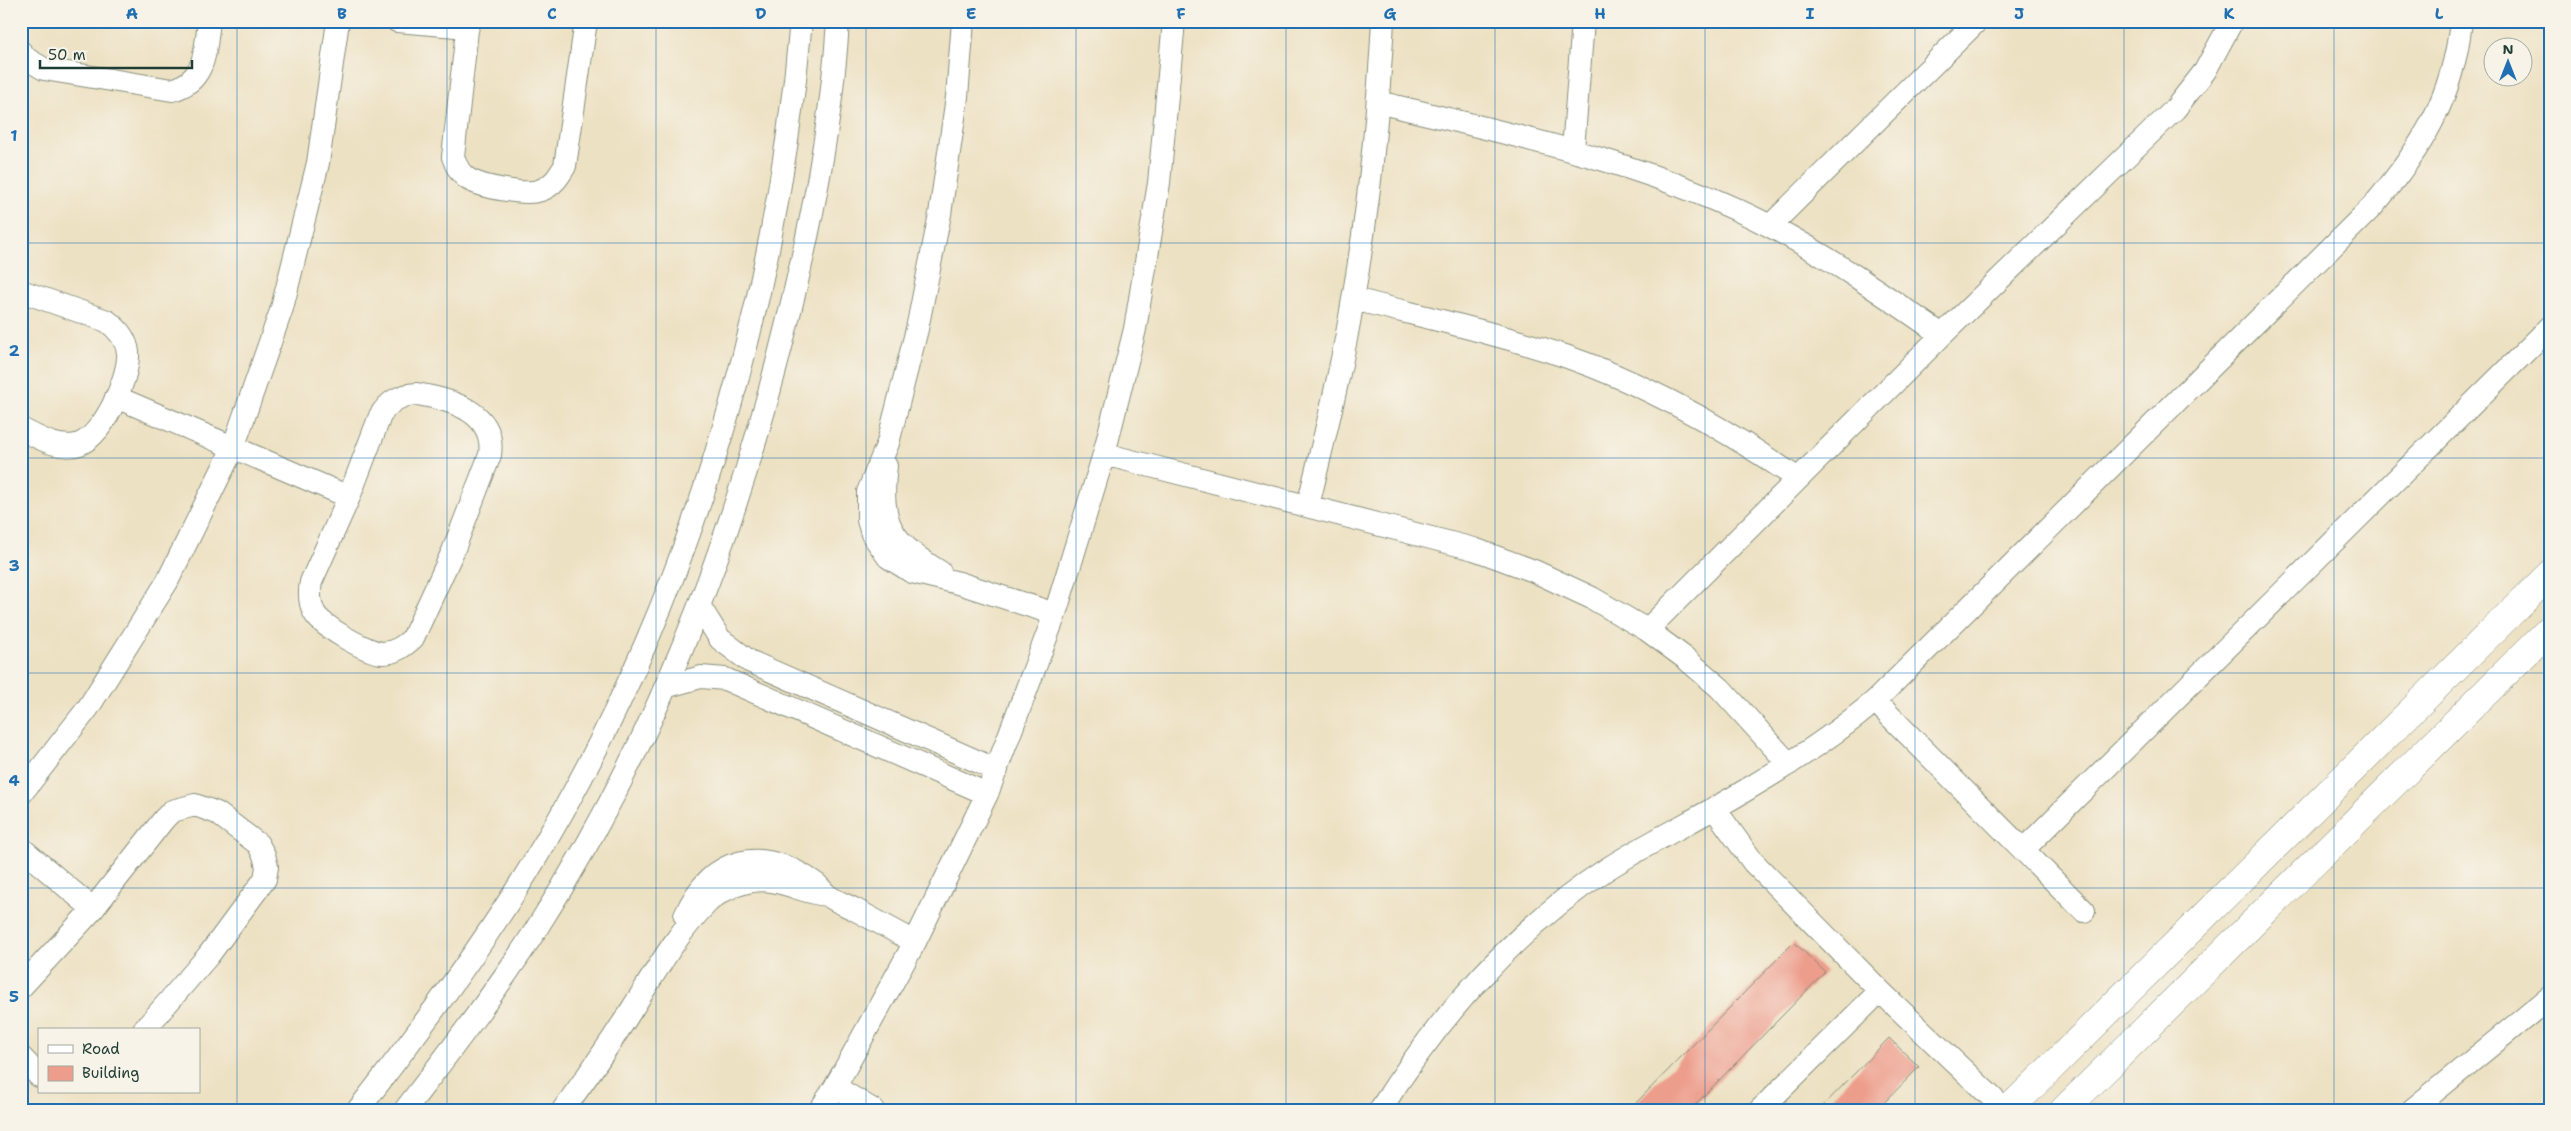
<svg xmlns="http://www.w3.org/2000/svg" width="2571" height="1131" font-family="'Shantell Sans',sans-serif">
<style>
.building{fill:#ed9d8c}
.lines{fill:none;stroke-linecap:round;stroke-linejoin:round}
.minor-casing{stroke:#868f7c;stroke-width:24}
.tertiary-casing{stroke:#868f7c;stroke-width:29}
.minor{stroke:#fff;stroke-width:22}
.tertiary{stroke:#fff;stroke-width:28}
.grid{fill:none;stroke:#1f6fb2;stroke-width:1;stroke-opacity:0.55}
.neatline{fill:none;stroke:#1f6fb2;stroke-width:2}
.grid-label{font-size:16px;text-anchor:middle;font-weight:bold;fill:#1f6fb2}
</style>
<rect width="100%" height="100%" fill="#f7f3e8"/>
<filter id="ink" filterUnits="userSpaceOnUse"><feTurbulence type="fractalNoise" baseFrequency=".02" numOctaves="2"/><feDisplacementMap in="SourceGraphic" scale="10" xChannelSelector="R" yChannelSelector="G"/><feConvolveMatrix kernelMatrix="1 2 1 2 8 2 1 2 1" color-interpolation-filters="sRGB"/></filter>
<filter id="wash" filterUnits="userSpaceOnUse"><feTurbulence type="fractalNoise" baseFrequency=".0096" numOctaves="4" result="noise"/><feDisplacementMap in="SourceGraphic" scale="20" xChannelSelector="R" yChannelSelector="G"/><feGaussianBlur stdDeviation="1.12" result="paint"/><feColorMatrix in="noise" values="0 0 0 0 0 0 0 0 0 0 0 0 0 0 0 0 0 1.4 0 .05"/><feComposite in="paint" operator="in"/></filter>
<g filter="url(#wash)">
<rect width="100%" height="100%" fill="#ede1c3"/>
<g id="blocks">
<path class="building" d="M 1794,942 L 1825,972 L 1690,1110 L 1629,1110 Z
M 1889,1038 L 1919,1067 L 1877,1110 L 1819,1110 Z"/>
</g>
</g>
<g filter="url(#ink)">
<use href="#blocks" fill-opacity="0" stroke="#868f7c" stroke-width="1"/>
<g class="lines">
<defs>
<path id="minor" d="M 397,21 L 468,27
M 468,21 L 453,157 C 456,166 460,174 468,179 C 481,187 527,196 541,190 C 553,186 559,176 565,166 L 586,21
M 963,21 L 957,97 L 940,214 L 917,329 L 888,443 L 868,492 L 868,520 L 872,534 L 888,557 L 912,572 L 959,583 L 1055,614
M 21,52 L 27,59 L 44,69 L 172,90 C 206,81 205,51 209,21
M 1378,102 C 1512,135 1647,162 1770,226 C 1831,258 1886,296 1942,335
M 1573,150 L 1583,21
M 1770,226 L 1977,21
M 21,291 L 107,321 C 118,329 126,338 128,352 C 130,377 102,440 76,445 C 56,449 38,437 21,429
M 1354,299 C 1424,317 1496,333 1565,356 C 1649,385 1726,429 1798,479
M 417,394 C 452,400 496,412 490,455 L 453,551 L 413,638 C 404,646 395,653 382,653 C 367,652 320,626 314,612 C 309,602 309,593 311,582 L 349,497 L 380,416 C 389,401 400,395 417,394 Z
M 116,397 L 349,497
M 1104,454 L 1474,549 L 1534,571 L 1592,598 L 1647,630 L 1685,658 L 1720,688 L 1789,764
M 886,466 C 879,524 891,542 940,572
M 1308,506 C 1324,438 1342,369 1353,299 C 1369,208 1378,114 1383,21
M 700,607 L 720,639 L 749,661 L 997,770
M 1647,630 L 1942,335 L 2175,109 L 2205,71 L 2232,21
M 665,687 L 701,677 L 725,679 L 987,794
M 1875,701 L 2084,911
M 21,794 L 88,708 L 167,582 L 233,448 L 282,308 L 318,163 L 338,21
M 1714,808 L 1753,862 L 1880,991 L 2005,1110
M 21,848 L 93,909
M 2023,850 L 2550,327
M 685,916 C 712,855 762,845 816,884 C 820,887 823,892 827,895 C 835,901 846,905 854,909 C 874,920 895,931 915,942
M 21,987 L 93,909 L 164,819 L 172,811 L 195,805 L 217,813 L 258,844 L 264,855 L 267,867 L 265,879 L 208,956 L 144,1030
M 21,1057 L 39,1076
M 835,1087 L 873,1110
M 358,1110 C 418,1033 477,954 528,871 C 684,617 775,317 801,21
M 405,1110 C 450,1051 495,993 535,931 C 654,746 734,540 786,327 C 811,227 832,124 838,21
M 563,1110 C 587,1077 610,1044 632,1009 C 655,973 676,935 706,904 C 719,891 736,884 753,881 C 780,877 801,893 827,895
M 820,1110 L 835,1087 L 915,942 L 987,794 L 1055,614 L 1104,454 L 1135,329 L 1159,183 L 1174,21
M 1380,1110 C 1438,1018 1515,929 1607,869 C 1654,839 1704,816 1751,787 C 1795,761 1836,734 1875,701 L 2373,206 C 2422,148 2453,99 2461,21
M 1760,1110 L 1880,991
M 2412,1110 L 2550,997"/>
<path id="tertiary" d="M 2008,1110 L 2550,574
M 2064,1110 L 2550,629"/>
</defs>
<use href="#minor" class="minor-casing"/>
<use href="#tertiary" class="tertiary-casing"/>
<use href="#minor" class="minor"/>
<use href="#tertiary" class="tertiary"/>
</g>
</g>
<path class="grid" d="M 237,21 L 237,1110M 447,21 L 447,1110M 656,21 L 656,1110M 866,21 L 866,1110M 1076,21 L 1076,1110M 1286,21 L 1286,1110M 1495,21 L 1495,1110M 1705,21 L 1705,1110M 1915,21 L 1915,1110M 2124,21 L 2124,1110M 2334,21 L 2334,1110M 21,243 L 2550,243M 21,458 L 2550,458M 21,673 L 2550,673M 21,888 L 2550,888"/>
<rect width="2571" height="1131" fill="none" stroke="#f7f3e8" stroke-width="55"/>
<rect x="38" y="1028" width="162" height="65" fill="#f7f3e8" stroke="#a1aaa0"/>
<rect x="48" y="1045" width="25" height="8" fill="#ffffff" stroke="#a1aaa0"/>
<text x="82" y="1054" font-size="15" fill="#1f3d34">Road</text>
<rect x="48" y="1066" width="25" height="15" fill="#ed9d8c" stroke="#a1aaa0"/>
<text x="82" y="1078" font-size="15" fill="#1f3d34">Building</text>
<g transform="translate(2508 62)"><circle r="24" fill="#f7f3e8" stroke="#a1aaa0"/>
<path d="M0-4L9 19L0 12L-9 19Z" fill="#1f6fb2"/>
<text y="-8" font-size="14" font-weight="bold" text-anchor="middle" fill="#1f3d34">N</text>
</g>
<path d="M40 60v8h152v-8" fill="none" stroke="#1f3d34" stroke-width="2.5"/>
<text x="48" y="60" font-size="15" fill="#1f3d34" stroke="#f7f3e8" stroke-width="4" paint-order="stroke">50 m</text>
<rect x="28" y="28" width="2516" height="1076" class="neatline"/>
<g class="grid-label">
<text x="132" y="19">A</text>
<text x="342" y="19">B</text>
<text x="552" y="19">C</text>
<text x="761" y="19">D</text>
<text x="971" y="19">E</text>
<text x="1181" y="19">F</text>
<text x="1390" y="19">G</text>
<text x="1600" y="19">H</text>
<text x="1810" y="19">I</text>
<text x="2019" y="19">J</text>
<text x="2229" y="19">K</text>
<text x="2439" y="19">L</text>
<text x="14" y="141">1</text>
<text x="14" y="356">2</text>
<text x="14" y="571">3</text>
<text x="14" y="786">4</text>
<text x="14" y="1002">5</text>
</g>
</svg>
